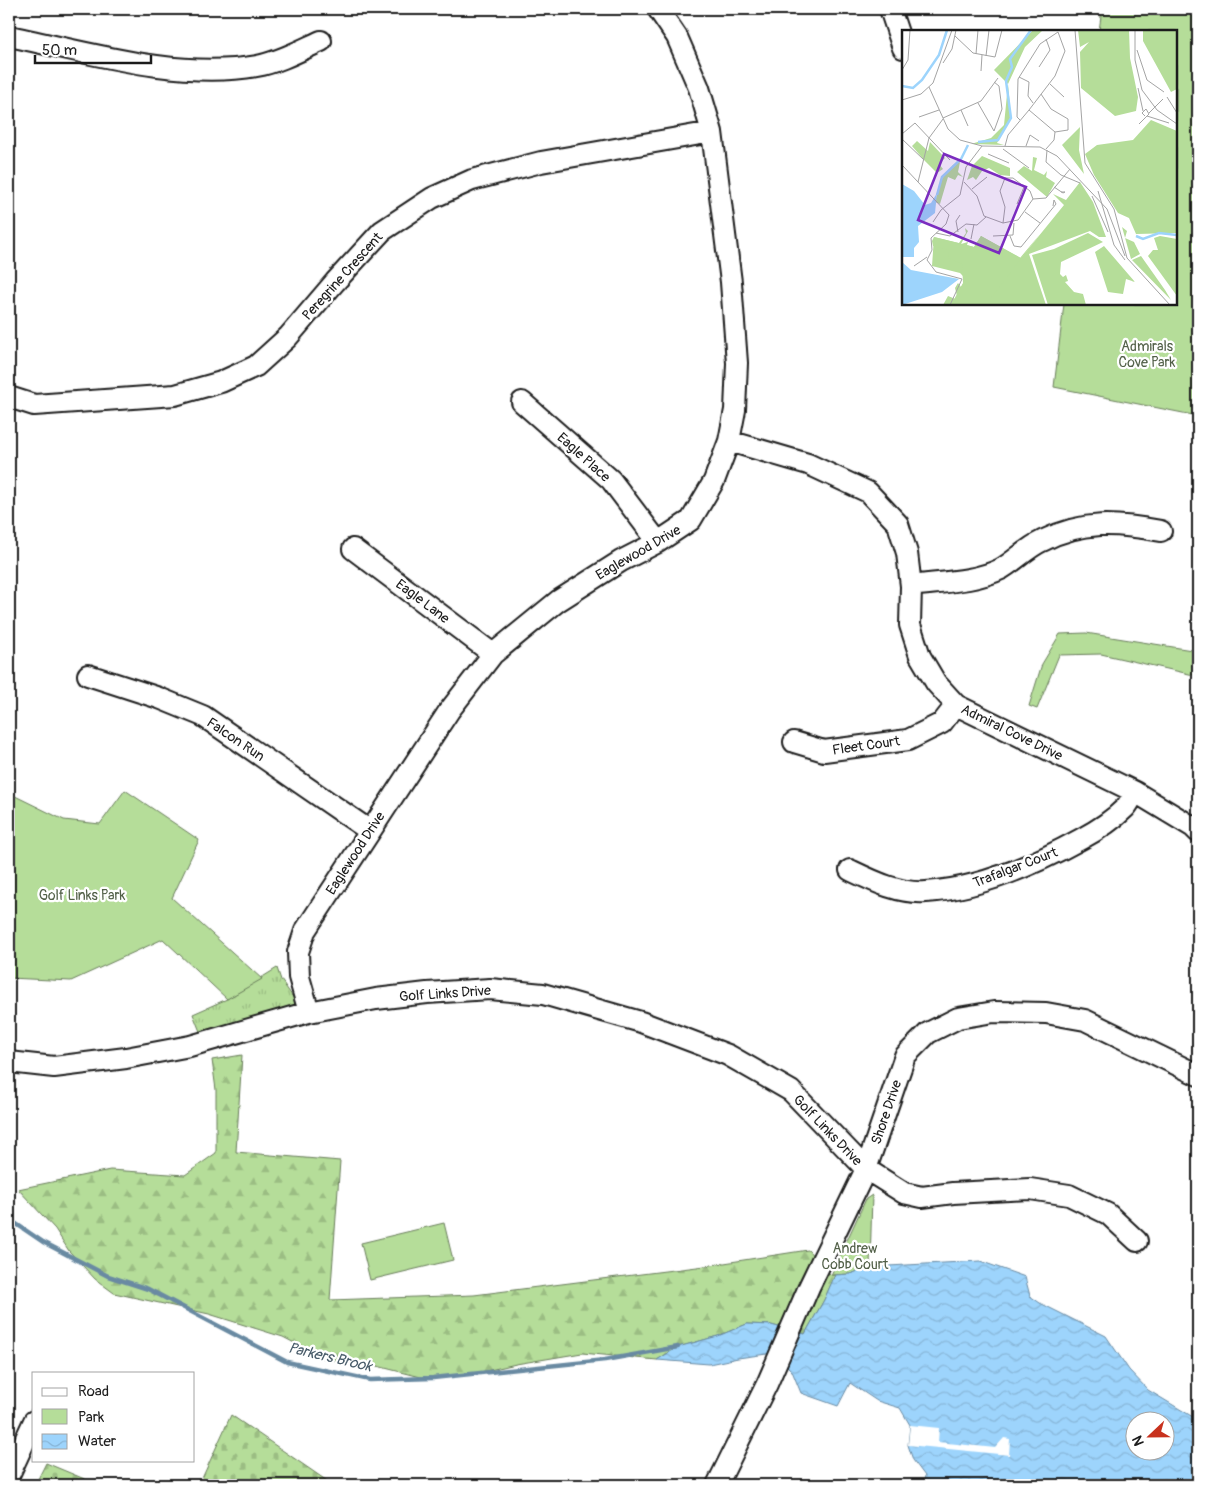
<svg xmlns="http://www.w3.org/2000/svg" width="1207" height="1494" font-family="Pangolin,sans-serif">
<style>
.grass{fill:url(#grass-tufts);stroke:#687c5a}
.forest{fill:url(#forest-firs);stroke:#687c5a}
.cemetery{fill:url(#cemetery-stones);stroke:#687c5a}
.park{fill:#b5dd99;stroke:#687c5a}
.water{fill:url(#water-waves);stroke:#698aa2;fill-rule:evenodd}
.pier{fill:#fff}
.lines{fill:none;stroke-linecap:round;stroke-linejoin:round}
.stream{stroke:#698aa2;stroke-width:4.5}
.minor-casing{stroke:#1c1c1c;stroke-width:24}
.minor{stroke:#fff;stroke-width:20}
.labels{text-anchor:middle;stroke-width:4.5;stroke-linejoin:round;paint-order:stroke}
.street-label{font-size:14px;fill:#1c1c1c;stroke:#fff}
.park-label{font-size:14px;fill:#526048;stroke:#fff}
.water-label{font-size:15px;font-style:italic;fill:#495c6a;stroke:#fff}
.inset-river{fill:none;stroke:#9dd4fc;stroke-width:2.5}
.inset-road{fill:none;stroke:#a4a4a4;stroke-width:1}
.view{fill:#7b2cbf;fill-opacity:0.15;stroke:#7b2cbf;stroke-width:2.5}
.inset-edge{fill:none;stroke:#1c1c1c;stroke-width:2.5}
</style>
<defs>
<pattern id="grass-tufts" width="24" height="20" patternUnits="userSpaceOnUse" patternTransform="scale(1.25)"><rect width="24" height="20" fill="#b5dd99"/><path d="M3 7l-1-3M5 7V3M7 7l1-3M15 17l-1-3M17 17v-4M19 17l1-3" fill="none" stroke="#9bbd83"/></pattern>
<pattern id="forest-firs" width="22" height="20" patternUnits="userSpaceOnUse" patternTransform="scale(1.25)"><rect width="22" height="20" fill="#b5dd99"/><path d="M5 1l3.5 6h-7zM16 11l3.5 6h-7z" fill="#9bbd83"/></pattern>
<pattern id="cemetery-stones" width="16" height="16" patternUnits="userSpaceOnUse" patternTransform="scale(1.25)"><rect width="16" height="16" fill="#b5dd99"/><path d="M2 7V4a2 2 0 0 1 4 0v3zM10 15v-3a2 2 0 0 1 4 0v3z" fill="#9bbd83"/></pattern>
<pattern id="water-waves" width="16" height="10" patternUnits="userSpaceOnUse" patternTransform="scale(1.25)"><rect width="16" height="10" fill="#9dd4fc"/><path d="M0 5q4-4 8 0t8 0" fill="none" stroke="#87b5d7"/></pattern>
</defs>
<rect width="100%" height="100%" fill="#fff"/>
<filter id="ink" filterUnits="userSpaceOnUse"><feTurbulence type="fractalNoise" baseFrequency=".02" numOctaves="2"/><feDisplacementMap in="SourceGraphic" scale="10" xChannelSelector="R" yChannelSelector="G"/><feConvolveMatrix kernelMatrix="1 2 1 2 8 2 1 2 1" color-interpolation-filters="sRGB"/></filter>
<g filter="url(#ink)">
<path class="grass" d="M 277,968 L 281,980 L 302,1010 L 203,1039 L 193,1014 L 227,999 Z"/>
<path class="forest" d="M 242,1055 L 236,1152 L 340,1161 L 330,1300 L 474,1295 L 705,1266 L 808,1250 L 831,1275 L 835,1275 L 824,1300 L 805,1334 L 771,1325 L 747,1324 L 718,1336 L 678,1347 L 657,1360 L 582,1353 L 516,1364 L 468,1375 L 421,1377 L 369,1364 L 325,1359 L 283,1337 L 209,1314 L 114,1293 L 95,1279 L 69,1251 L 55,1229 L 18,1189 L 110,1170 L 185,1175 L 216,1153 L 216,1090 L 212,1060 Z"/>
<path class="cemetery" d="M 231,1415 L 333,1485 L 199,1485 Z
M 46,1463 L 99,1485 L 35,1485 Z"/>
<path class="park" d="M 1102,9 L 1198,9 L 1198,416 L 1054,387 L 1064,304 L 1176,304 L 1176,31 L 1099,31 Z
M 1086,633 L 1198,651 L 1198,676 L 1101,654 L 1059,655 L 1037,709 L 1029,706 L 1042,664 L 1060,634 Z
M 125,790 L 199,840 L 172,898 L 262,979 L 227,999 L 163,939 L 71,981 L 9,978 L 9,793 L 64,820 L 100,824 Z
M 872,1195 L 870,1267 L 850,1274 L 831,1275 L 866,1199 Z
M 444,1223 L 453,1260 L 370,1280 L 361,1243 Z"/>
<path class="water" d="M 980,1261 L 1025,1277 L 1030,1296 L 1040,1303 L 1106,1336 L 1129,1370 L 1148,1390 L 1198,1420 L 1198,1485 L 923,1485 L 925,1476 L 913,1460 L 908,1445 L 910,1425 L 900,1408 L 877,1401 L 850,1383 L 838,1406 L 801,1393 L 792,1371 L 774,1353 L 738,1358 L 709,1364 L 657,1360 L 678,1347 L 718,1336 L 747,1324 L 771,1325 L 805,1334 L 824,1300 L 835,1275 L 850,1274 L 870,1267 ZM 1134,1422 L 1164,1422 L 1164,1452 L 1134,1452 Z"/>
<path class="pier" d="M 910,1425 L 939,1428 L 938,1442 L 995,1448 L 1004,1438 L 1010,1439 L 1009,1455 L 908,1445 Z"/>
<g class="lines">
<path class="stream" d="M 9,1219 L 43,1242 L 108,1276 L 148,1289 L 287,1362 L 370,1380 L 433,1378 L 605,1360 L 678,1347"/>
<defs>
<path id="minor" d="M 890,9 L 903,48
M 9,36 C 87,52 178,80 257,66 C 279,62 301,50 321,41
M 9,397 L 34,405 L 175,395 L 221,382 L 256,366 L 288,337 L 335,282 L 382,231 L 432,198 L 472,180 L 541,162 L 712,132
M 522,402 L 611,480 L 658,542
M 729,441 L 808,464 L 868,492 L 898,524 L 907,553 L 911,586 L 910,625 L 920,656 L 936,683 L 956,705 L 1135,792 L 1193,827 L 1198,832
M 353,549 L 493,654
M 911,586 C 940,582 974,582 1001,569 C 1015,561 1027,548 1042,541 C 1083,520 1117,523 1161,531
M 88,675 L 159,698 L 203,716 L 370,831
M 794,742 L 824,751 L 908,740 L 942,723 L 956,705
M 850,870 C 873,881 899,894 926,892 C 980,889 1034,865 1081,839 C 1096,831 1112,821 1125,808 C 1129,804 1132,797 1135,792
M 309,1012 L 299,977 L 298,952 L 305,931 L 449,711 L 493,654 L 558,601 L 621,561 L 658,542 L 691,520 L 714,481 L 729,441 L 735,410 L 737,363 L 731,282 L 712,132 L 699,88 L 677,37 L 658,9
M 9,1062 L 54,1067 L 126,1058 L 190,1046 L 309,1012 L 376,999 L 427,993 L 490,989 L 543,994 L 641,1022 L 728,1055 L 791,1091 L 866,1169 L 904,1193 L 922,1197 L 953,1193 L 1030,1189 L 1069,1195 L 1108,1214 L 1137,1241
M 9,1475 L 34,1421
M 717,1485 L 767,1384 L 809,1287 L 866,1169 L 905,1056 L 928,1033 L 958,1018 L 994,1012 L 1046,1013 L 1085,1020 L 1198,1075"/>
</defs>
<use href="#minor" class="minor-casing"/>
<use href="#minor" class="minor"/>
</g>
</g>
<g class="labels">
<g class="street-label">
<text transform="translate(342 276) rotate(-48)" y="5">Peregrine Crescent</text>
<text transform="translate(584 457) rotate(42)" y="5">Eagle Place</text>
<text transform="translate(638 552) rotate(-30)" y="5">Eaglewood Drive</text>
<text transform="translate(423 601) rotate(37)" y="5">Eagle Lane</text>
<text transform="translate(1012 732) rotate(26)" y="5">Admiral Cove Drive</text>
<text transform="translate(236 739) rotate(34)" y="5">Falcon Run</text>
<text transform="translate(866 745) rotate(-8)" y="5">Fleet Court</text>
<text transform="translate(355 853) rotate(-57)" y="5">Eaglewood Drive</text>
<text transform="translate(1015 867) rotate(-21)" y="5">Trafalgar Court</text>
<text transform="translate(445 993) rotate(-4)" y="5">Golf Links Drive</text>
<text transform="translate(886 1112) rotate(-71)" y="5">Shore Drive</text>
<text transform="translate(828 1130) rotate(46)" y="5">Golf Links Drive</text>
</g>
<g class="park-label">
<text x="1147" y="351">Admirals<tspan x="1147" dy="16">Cove Park</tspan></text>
<text x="82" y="900">Golf Links Park</text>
<text x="855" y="1253">Andrew<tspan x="855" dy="16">Cobb Court</tspan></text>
</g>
<g class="water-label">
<text transform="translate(330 1357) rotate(13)" y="5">Parkers Brook</text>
</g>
</g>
<g transform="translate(902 30)">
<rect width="275" height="275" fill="#fff"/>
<path d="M 176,0 L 227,0 L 228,28 L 236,67 L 234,81 L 213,86 L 179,58 L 178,22 L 187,12 L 178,17 ZM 241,0 L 275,0 L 275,59 L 269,62 L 241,11 ZM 106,54 L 109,88 L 95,113 L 102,115 L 69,114 L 89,108 L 102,95 ZM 249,90 L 275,101 L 275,203 L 234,204 L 227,188 L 216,183 L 192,145 L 183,124 L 195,115 L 231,110 ZM 178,97 L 177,120 L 182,144 L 160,115 ZM 58,132 L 56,142 L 61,147 L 56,145 L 53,150 L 46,147 L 38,174 L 33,172 L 39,150 L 51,135 ZM 178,152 L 191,172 L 204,207 L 197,207 L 188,201 L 127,224 L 144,275 L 41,275 L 46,266 L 56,270 L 53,258 L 56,253 L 59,257 L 64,249 L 58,243 L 30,236 L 32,207 L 72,217 L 79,206 L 119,228 L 162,175 L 151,164 L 164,170 ZM 220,197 L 225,201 L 223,208 L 232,212 L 238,224 L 229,229 ZM 186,203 L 201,212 L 159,232 L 158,244 L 161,247 L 164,245 L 166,251 L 163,252 L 172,262 L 181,264 L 184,275 L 146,275 L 130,225 L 152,219 ZM 258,206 L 275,209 L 275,266 L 246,226 L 251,220 L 256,220 L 252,208 ZM 202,216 L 233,252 L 224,249 L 221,264 L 206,262 L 193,222 ZM 239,226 L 263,260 L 269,270 L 230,230 Z" fill="#b5dd99"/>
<path d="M 131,0 L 141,0 L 123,17 L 106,54 L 92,40 Z" fill="#b5dd99"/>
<path d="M 15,111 L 26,121 L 28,112 L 43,128 L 37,134 L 41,139 L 35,143 L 22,130 L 10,116 Z" fill="#b5dd99"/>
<path d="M 80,126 L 108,138 L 108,146 L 98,145 L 87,138 L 80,141 L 74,150 L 71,147 L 65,150 L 70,136 ZM 131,127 L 135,128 L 132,140 L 142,145 L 145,141 L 144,147 L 153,153 L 145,167 L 115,142 L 122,136 L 130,141 ZM 63,198 L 66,201 L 59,214 L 66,212 L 65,215 L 72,217 L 79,206 L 118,228 L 138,204 L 89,268 L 89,275 L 49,275 L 61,253 L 60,234 L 46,228 L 47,220 L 31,216 L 30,211 L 32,207 L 57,213 L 64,203 Z" fill="#b5dd99"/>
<path d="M 0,154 L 12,161 L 23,175 L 29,173 L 35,163 L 33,183 L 16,196 L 17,212 L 12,218 L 12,227 L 0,227 ZM 0,232 L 9,240 L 57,249 L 40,262 L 0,275 Z" fill="#9dd4fc"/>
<path class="inset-river" d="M 0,56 L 11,58 L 20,50 L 37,25 L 45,0M 76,112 L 96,110 L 109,88 L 104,51 L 110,37 L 108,29 L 129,0M 35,165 L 40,147 L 59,129 L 66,115M 234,206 L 241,209 L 257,203 L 275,205"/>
<path class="inset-road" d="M 173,0 L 183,133 L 212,179 L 225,228 L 268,275M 233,0 L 233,30 L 240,60 L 255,80 L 275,94M 53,6 L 71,23 L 93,27 L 100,0M 235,20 L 245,50 L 262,62M 74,24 L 76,0M 84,26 L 87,0M 41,33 L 50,19 L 54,0M 137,37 L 148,20 L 144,9M 0,40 L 6,30 L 8,0M 79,41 L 80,25M 117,47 L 127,52 L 126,66 L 131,73M 148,54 L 162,67M 27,57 L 46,99 L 58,110 L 80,116 L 138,117 L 155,126 L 205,179 L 223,226M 236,58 L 241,81M 139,64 L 149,79 L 166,89 L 166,100 L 153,102 L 152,110 L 144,119M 265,67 L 275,83M 0,70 L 19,64 L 31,53 L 50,0M 76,73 L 92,101 L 100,79 L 97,56 L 92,52M 59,80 L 66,96M 127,80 L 153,102M 247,83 L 261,69M 245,86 L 267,93M 17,87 L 37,80M 41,88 L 79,71 L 96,48M 237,94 L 247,84 L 244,79 L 240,83 L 243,86M 0,104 L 13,93 L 48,130M 0,109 L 22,130M 103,116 L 106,105 L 127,80 L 153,46 L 163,21 L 156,2 L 138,14 L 116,49 L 115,87 L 118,90M 124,116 L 128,105 L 137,111M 101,119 L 127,138M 145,120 L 144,132 L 159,145 L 178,153M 86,124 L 107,133M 0,135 L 47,185 L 44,194 L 29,208 L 30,220 L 25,230 L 34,242 L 60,249 L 48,275M 16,152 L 27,108 L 41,89M 62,152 L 75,166 L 82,186 L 101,193 L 116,190 L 131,169M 152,157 L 161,163 L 163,162 L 159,162M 70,159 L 85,147M 196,161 L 212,215 L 223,230M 190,166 L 206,202M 131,169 L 144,168 L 168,139M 115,174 L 122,157M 123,182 L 138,193M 31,192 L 39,180 L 58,165 L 64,137 L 80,116M 101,193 L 103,177 L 98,161 L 103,148 L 111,148 L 128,161 L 131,169M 56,202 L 54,191 L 58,185M 34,203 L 48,206 L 64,194 L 75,195 L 84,187M 91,206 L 111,205 L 112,193M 108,206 L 112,216 L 119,217 L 154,174 L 152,170 L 151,176M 69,209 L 72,194M 12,236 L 25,227"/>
<path class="view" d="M 42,124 L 124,157 L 97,223 L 16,190 Z"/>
<rect width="275" height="275" class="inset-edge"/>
</g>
<rect width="1207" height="1494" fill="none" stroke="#fff" stroke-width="30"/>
<rect x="15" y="15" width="1177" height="1464" fill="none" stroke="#1c1c1c" stroke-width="2" filter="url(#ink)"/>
<rect x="32" y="1372" width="162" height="90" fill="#ffffff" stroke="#a4a4a4"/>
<rect x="42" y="1388" width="25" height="8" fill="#ffffff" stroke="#a4a4a4"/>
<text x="78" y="1396" font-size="15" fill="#1c1c1c">Road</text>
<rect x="42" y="1409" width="25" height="15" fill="#b5dd99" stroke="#a4a4a4"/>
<text x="78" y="1422" font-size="15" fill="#1c1c1c">Park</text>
<rect x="42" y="1434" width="25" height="15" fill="url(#water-waves)" stroke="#a4a4a4"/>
<text x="78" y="1446" font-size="15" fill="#1c1c1c">Water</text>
<g transform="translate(1150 1436) rotate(248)"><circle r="24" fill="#ffffff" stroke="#a4a4a4"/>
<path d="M0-4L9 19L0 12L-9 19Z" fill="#c8321e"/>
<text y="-8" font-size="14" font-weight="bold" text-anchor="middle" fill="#1c1c1c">N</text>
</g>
<path d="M35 55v8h116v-8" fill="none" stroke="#1c1c1c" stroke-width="2.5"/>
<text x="42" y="55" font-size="15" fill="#1c1c1c" stroke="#ffffff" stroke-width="4" paint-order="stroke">50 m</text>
</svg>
